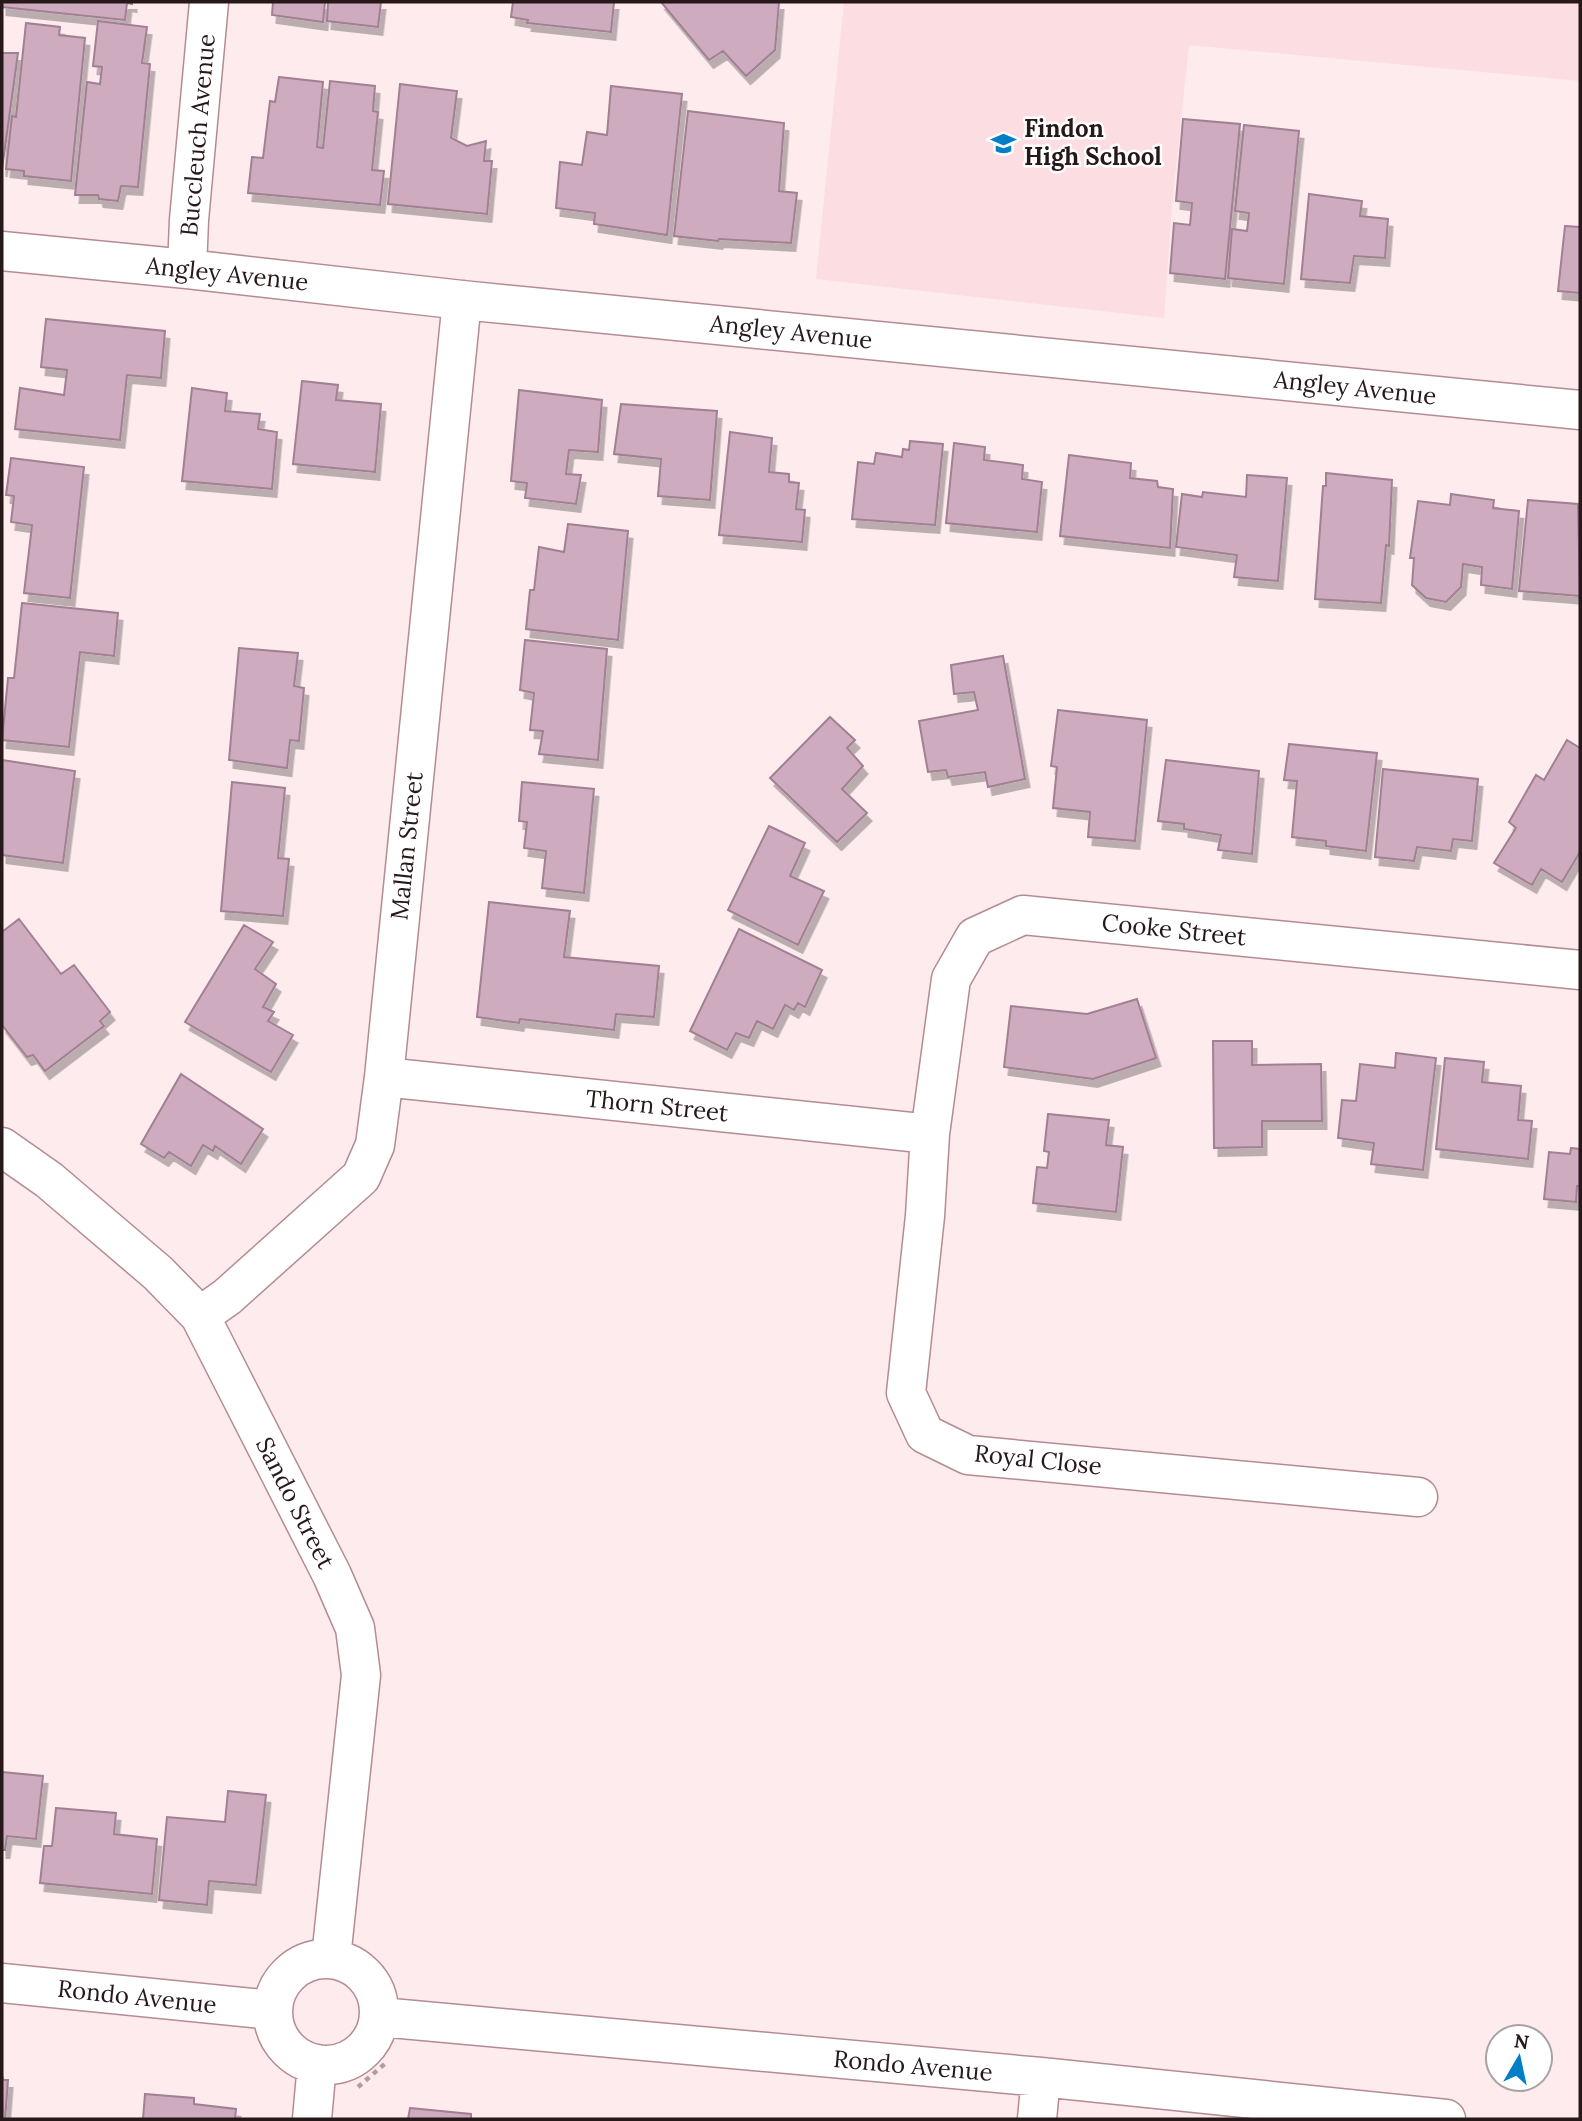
<svg xmlns="http://www.w3.org/2000/svg" width="1582" height="2121" font-family="Lora,serif">
<style>
.built{fill:#fcdde1}
.building{fill:#ceabbe;stroke:#a18092;stroke-width:2;filter:url(#shadow)}
.lines{fill:none;stroke-linecap:round;stroke-linejoin:round}
.minor-casing{stroke:#b38c91;stroke-width:41}
.path{stroke:#b09fa2;stroke-width:4.5;stroke-dasharray:5 5;stroke-linecap:butt}
.minor{stroke:#fff;stroke-width:38}
.labels{text-anchor:middle;stroke-width:5;stroke-linejoin:round;paint-order:stroke}
.poi-label{font-size:24px;font-weight:bold;fill:#27181a;stroke:#fff;text-anchor:start}
.street-label{font-size:24px;fill:#27181a;stroke:#fff}
</style>
<defs>
<filter id="shadow"><feDropShadow dx="4.5" dy="8" stdDeviation="0" flood-color="#0004"/></filter>
</defs>
<rect width="100%" height="100%" fill="#fdebee"/>
<path class="built" d="M 844,2 L 1580,2 L 1580,81 L 1189,45 L 1172,205 L 1164,318 L 816,279 Z"/>
<path class="building" d="M 2,2 L 132,2 L 132,4 L 127,3 L 125,20 L 2,7 Z
M 273,2 L 325,2 L 323,22 L 272,15 Z
M 328,2 L 381,2 L 378,27 L 327,21 Z
M 513,2 L 614,2 L 611,32 L 527,23 L 528,20 L 511,17 Z
M 661,2 L 779,2 L 775,50 L 746,76 L 723,51 L 709,60 Z
M 98,21 L 147,27 L 142,63 L 150,64 L 138,187 L 121,186 L 118,201 L 99,199 L 98,195 L 75,195 L 87,82 L 100,84 L 102,67 L 93,66 Z
M 26,23 L 60,27 L 59,35 L 85,38 L 71,181 L 24,176 L 24,171 L 6,169 L 12,116 L 16,117 Z
M 2,53 L 18,53 L 2,169 Z
M 279,77 L 323,82 L 317,147 L 323,148 L 330,81 L 375,86 L 373,111 L 378,112 L 372,170 L 384,171 L 380,205 L 248,193 L 252,157 L 263,158 L 270,101 L 275,102 Z
M 400,84 L 457,91 L 451,138 L 467,146 L 486,141 L 484,161 L 492,161 L 487,214 L 388,204 Z
M 611,86 L 682,94 L 667,235 L 594,224 L 595,213 L 556,208 L 560,162 L 582,165 L 587,132 L 607,135 Z
M 688,111 L 784,123 L 779,191 L 797,193 L 791,243 L 719,239 L 718,241 L 674,236 Z
M 1183,119 L 1240,124 L 1225,279 L 1170,273 L 1174,223 L 1190,225 L 1192,203 L 1176,201 Z
M 1244,125 L 1299,131 L 1284,284 L 1228,278 L 1232,229 L 1247,231 L 1249,213 L 1235,211 Z
M 1309,194 L 1362,201 L 1360,216 L 1388,219 L 1385,258 L 1354,256 L 1350,283 L 1301,279 Z
M 1565,226 L 1580,227 L 1580,293 L 1558,291 Z
M 46,319 L 165,331 L 161,378 L 127,375 L 120,440 L 15,429 L 20,388 L 64,395 L 67,370 L 41,367 Z
M 302,381 L 338,385 L 336,400 L 381,404 L 375,472 L 293,464 Z
M 192,388 L 227,393 L 225,411 L 260,414 L 258,429 L 277,432 L 272,489 L 182,481 Z
M 519,390 L 602,400 L 598,452 L 569,450 L 566,474 L 581,475 L 576,504 L 525,498 L 527,483 L 511,481 Z
M 621,404 L 717,411 L 710,500 L 658,496 L 661,459 L 614,454 Z
M 730,432 L 772,438 L 769,472 L 789,474 L 789,482 L 799,483 L 796,509 L 805,510 L 802,542 L 719,535 Z
M 910,441 L 943,444 L 935,525 L 852,519 L 858,462 L 874,464 L 876,453 L 902,457 L 903,449 L 909,450 Z
M 954,443 L 985,447 L 984,460 L 1023,465 L 1022,479 L 1042,482 L 1037,532 L 946,523 Z
M 1069,455 L 1131,463 L 1130,478 L 1157,481 L 1158,487 L 1173,489 L 1170,548 L 1060,536 Z
M 11,458 L 84,467 L 70,598 L 24,593 L 32,525 L 11,522 L 14,496 L 6,495 Z
M 1326,473 L 1392,480 L 1389,546 L 1386,545 L 1381,603 L 1315,599 L 1323,486 L 1326,486 Z
M 1247,475 L 1287,478 L 1278,581 L 1234,577 L 1237,555 L 1176,547 L 1182,494 L 1202,497 L 1203,492 L 1246,497 Z
M 1451,494 L 1494,500 L 1493,508 L 1519,511 L 1512,589 L 1481,585 L 1482,567 L 1463,564 L 1461,587 L 1446,602 L 1426,598 L 1412,585 L 1414,558 L 1410,558 L 1418,501 L 1450,505 Z
M 1528,500 L 1578,504 L 1580,596 L 1519,591 Z
M 568,524 L 628,531 L 618,640 L 526,629 L 530,590 L 534,590 L 539,547 L 564,552 Z
M 22,603 L 118,613 L 114,656 L 80,652 L 69,747 L 2,740 L 8,678 L 14,678 Z
M 525,640 L 607,649 L 598,760 L 539,754 L 543,731 L 530,730 L 534,693 L 520,690 Z
M 239,648 L 298,653 L 294,686 L 304,688 L 299,741 L 290,740 L 287,768 L 229,760 Z
M 1003,656 L 1025,779 L 988,787 L 985,772 L 948,777 L 946,770 L 928,772 L 919,721 L 978,710 L 974,692 L 954,694 L 951,665 Z
M 1058,710 L 1147,720 L 1135,841 L 1088,837 L 1090,812 L 1053,808 L 1057,767 L 1051,766 Z
M 830,717 L 855,740 L 847,748 L 863,766 L 842,789 L 867,813 L 837,842 L 770,778 Z
M 1567,740 L 1580,748 L 1580,852 L 1562,882 L 1541,869 L 1532,885 L 1494,863 L 1516,828 L 1509,822 L 1536,775 L 1544,780 Z
M 1289,744 L 1377,753 L 1366,851 L 1326,846 L 1326,841 L 1292,837 L 1297,781 L 1284,780 Z
M 2,760 L 75,771 L 63,863 L 2,855 Z
M 1166,760 L 1259,771 L 1252,854 L 1218,850 L 1221,835 L 1184,829 L 1184,824 L 1158,821 Z
M 1383,769 L 1478,779 L 1472,841 L 1453,839 L 1451,851 L 1417,847 L 1414,861 L 1375,857 Z
M 232,782 L 285,788 L 278,858 L 289,859 L 283,916 L 221,911 Z
M 522,782 L 594,789 L 584,893 L 542,888 L 546,851 L 524,848 L 527,822 L 519,821 Z
M 769,826 L 805,843 L 790,876 L 824,891 L 798,945 L 728,910 Z
M 489,902 L 570,911 L 564,957 L 659,966 L 654,1017 L 616,1014 L 614,1030 L 520,1019 L 519,1023 L 477,1017 Z
M 19,919 L 61,974 L 74,965 L 110,1012 L 100,1021 L 104,1026 L 45,1071 L 33,1055 L 27,1057 L 2,1025 L 2,932 Z
M 244,925 L 273,942 L 255,969 L 276,984 L 263,1007 L 274,1012 L 268,1021 L 293,1035 L 271,1072 L 185,1022 Z
M 739,929 L 822,970 L 805,1007 L 798,1003 L 794,1010 L 785,1005 L 773,1029 L 757,1021 L 749,1038 L 736,1033 L 727,1050 L 690,1031 Z
M 1137,999 L 1156,1058 L 1093,1079 L 1004,1067 L 1011,1006 L 1087,1014 Z
M 1213,1041 L 1252,1041 L 1252,1065 L 1321,1064 L 1322,1121 L 1262,1121 L 1262,1147 L 1214,1148 Z
M 1396,1053 L 1436,1058 L 1423,1170 L 1371,1164 L 1374,1143 L 1338,1138 L 1342,1100 L 1356,1101 L 1360,1064 L 1395,1068 Z
M 1445,1058 L 1484,1062 L 1482,1082 L 1521,1086 L 1518,1120 L 1532,1121 L 1528,1159 L 1436,1149 Z
M 181,1074 L 263,1129 L 241,1164 L 215,1146 L 213,1151 L 203,1145 L 191,1166 L 169,1152 L 164,1158 L 141,1144 Z
M 1048,1114 L 1109,1120 L 1106,1145 L 1123,1147 L 1116,1212 L 1033,1203 L 1037,1167 L 1047,1168 L 1049,1152 L 1044,1151 Z
M 1571,1148 L 1580,1149 L 1580,1186 L 1577,1186 L 1576,1202 L 1544,1199 L 1549,1152 L 1570,1154 Z
M 2,1772 L 43,1776 L 36,1839 L 7,1836 L 5,1850 L 2,1850 Z
M 228,1791 L 266,1795 L 256,1885 L 209,1881 L 207,1905 L 159,1900 L 167,1817 L 225,1822 Z
M 56,1808 L 116,1813 L 114,1834 L 157,1839 L 152,1894 L 40,1883 L 44,1846 L 52,1846 Z
M 2,2075 L 3,2080 L 8,2080 L 5,2119 L 2,2119 Z
M 145,2094 L 194,2098 L 194,2104 L 236,2109 L 235,2119 L 143,2119 Z
M 410,2108 L 471,2114 L 471,2119 L 408,2119 Z"/>
<g class="lines">
<defs>
<path id="minor" d="M 2,251 L 187,269 L 462,300 L 1580,410
M 187,269 L 189,220 L 209,2
M 384,1077 L 930,1134
M 2,1147 L 49,1180 L 158,1273 L 200,1316 L 332,1575 L 355,1628 L 361,1675 L 331,1958
M 200,1316 L 227,1297 L 361,1177 L 375,1145 L 384,1077 L 462,300
M 1418,1497 L 968,1455 L 925,1434 L 906,1393 L 925,1216 L 930,1134 L 951,979 L 975,937 L 1023,915 L 1580,970
M273 2012a53 53 0 1 1 106 0a53 53 0 1 1-106 0Z
M 2,1983 L 273,2010
M 380,2017 L 1041,2077 L 1446,2119
M 312,2119 L 317,2064
M 1037,2119 L 1041,2077"/>
</defs>
<use href="#minor" class="minor-casing"/>
<path class="path" d="M 358,2087 L 388,2061"/>
<use href="#minor" class="minor"/>
</g>
<defs>
<symbol id="school-bare" viewBox="-9 -9 18 18"><path d="M0-5L7-2L0 1L-7-2ZM-4 1L0 2.5L4 1V4Q0 6-4 4Z" fill="#007fc7" stroke="#fff" stroke-width="2.5" paint-order="stroke"/></symbol>
</defs>
<g fill-rule="evenodd">
<use href="#school-bare" x="986" y="126" width="35" height="35"/>
</g>
<g class="labels">
<g class="poi-label">
<text x="1024" y="137">Findon<tspan x="1024" dy="28">High School</tspan></text>
</g>
<g class="street-label">
<text transform="translate(198 135) rotate(-85)" y="8">Buccleuch Avenue</text>
<text transform="translate(227 274) rotate(6)" y="8">Angley Avenue</text>
<text transform="translate(791 332) rotate(6)" y="8">Angley Avenue</text>
<text transform="translate(1355 388) rotate(6)" y="8">Angley Avenue</text>
<text transform="translate(407 846) rotate(-84)" y="8">Mallan Street</text>
<text transform="translate(1174 930) rotate(6)" y="8">Cooke Street</text>
<text transform="translate(657 1106) rotate(6)" y="8">Thorn Street</text>
<text transform="translate(1038 1460) rotate(6)" y="8">Royal Close</text>
<text transform="translate(295 1503) rotate(63)" y="8">Sando Street</text>
<text transform="translate(137 1997) rotate(6)" y="8">Rondo Avenue</text>
<text transform="translate(913 2066) rotate(5)" y="8">Rondo Avenue</text>
</g>
</g>
<rect width="1582" height="2121" fill="none" stroke="#27181a" stroke-width="7"/>
<g transform="translate(1519 2058) rotate(9)"><circle r="33" fill="#ffffff" stroke="#a9a3a3" stroke-width="2"/>
<path d="M0-5L12 26L0 18L-12 26Z" fill="#007fc7"/>
<text y="-10" font-size="19" font-weight="bold" text-anchor="middle" fill="#27181a">N</text>
</g>
</svg>
